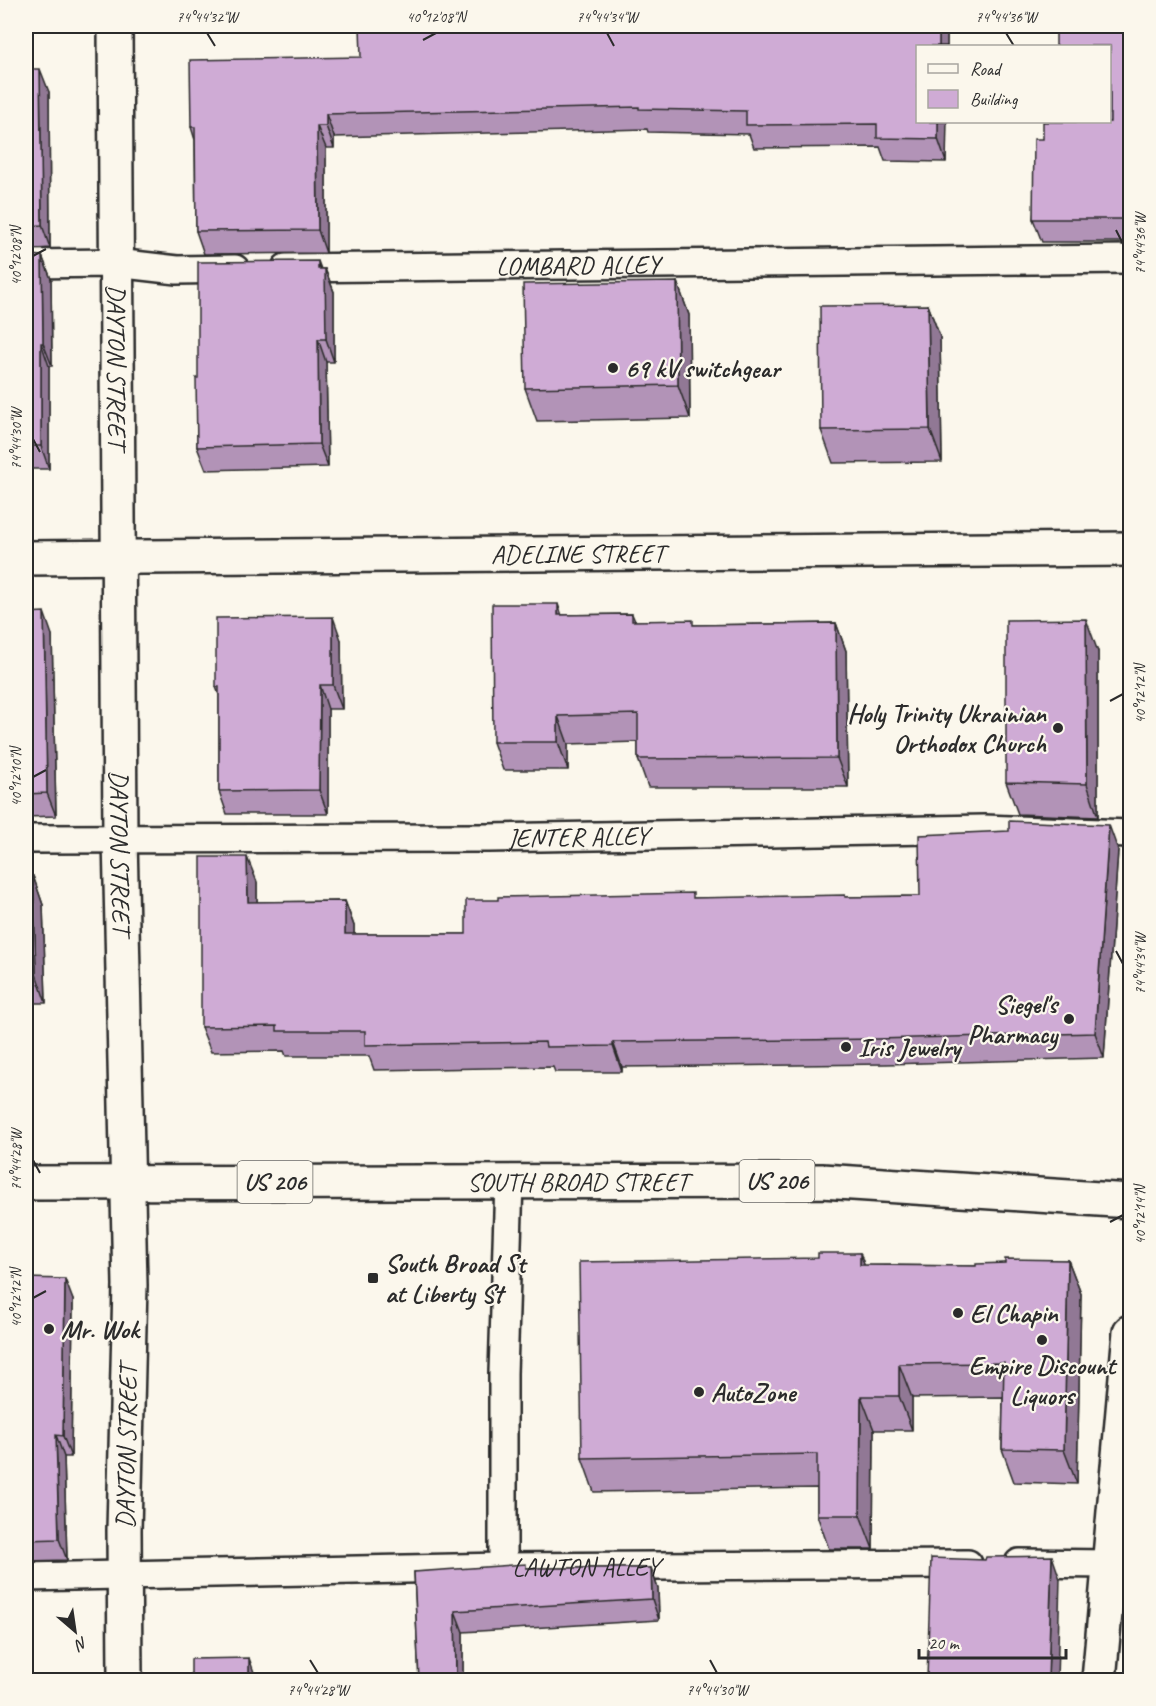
<svg xmlns="http://www.w3.org/2000/svg" width="1156" height="1706" font-family="Caveat,sans-serif">
<style>
.lines{fill:none;stroke-linecap:round;stroke-linejoin:round}
.lane-casing{stroke:#2b2b2b;stroke-width:32}
.street-casing{stroke:#2b2b2b;stroke-width:38}
.secondary-casing{stroke:#2b2b2b;stroke-width:38}
.primary-casing{stroke:#2b2b2b;stroke-width:38}
.lane{stroke:#fbf7ec;stroke-width:27}
.street{stroke:#fbf7ec;stroke-width:33}
.secondary{stroke:#fbf7ec;stroke-width:33}
.primary{stroke:#fbf7ec;stroke-width:33}
.wall{fill:#b293b7;stroke:#2b2b2b;stroke-width:1.5}
.shaded-wall{fill:#917895;stroke:#2b2b2b;stroke-width:1.5}
.building{fill:#cfabd5;stroke:#2b2b2b;stroke-width:1.5}
.ticks{fill:none;stroke:#2b2b2b;stroke-width:2}
.poi-dot{fill:#2b2b2b;stroke:#fbf7ec;stroke-width:2}
.labels{text-anchor:middle;stroke-width:4.5;stroke-linejoin:round;paint-order:stroke}
.shield{fill:#fbf7ec;stroke:#696865;stroke-width:1.5}
.shield-label{font-size:24px;font-weight:bold;fill:#2b2b2b}
.street-label{font-size:26px;fill:#2b2b2b;stroke:#fbf7ec}
.poi-label{font-size:26px;font-weight:bold;fill:#2b2b2b;stroke:#fbf7ec;text-anchor:start}
.neatline{fill:none;stroke:#2b2b2b;stroke-width:2}
.ticks-label{font-size:15px;text-anchor:middle;fill:#2b2b2b}
</style>
<rect width="100%" height="100%" fill="#fbf7ec"/>
<filter id="ink" filterUnits="userSpaceOnUse"><feTurbulence type="fractalNoise" baseFrequency=".0167" numOctaves="2"/><feDisplacementMap in="SourceGraphic" scale="12" xChannelSelector="R" yChannelSelector="G"/><feConvolveMatrix kernelMatrix="1 2 1 2 8 2 1 2 1" color-interpolation-filters="sRGB"/></filter>
<g filter="url(#ink)">
<g class="lines">
<defs>
<g id="lane">
<path d="M 26,264 L 116,263 L 177,270 L 235,269"/>
<path id="s1" d="M 286,268 L 1130,259"/>
<path id="s2" d="M 26,839 L 489,838 L 984,829 L 1130,834"/>
<path d="M 1019,1563 L 1111,1564"/>
<path d="M 503,1567 L 503,1373 L 509,1181"/>
<path id="s3" d="M 26,1577 L 503,1567 L 968,1564"/>
</g>
<g id="street">
<path id="s4" d="M 115,26 L 120,838 L 130,1285 L 124,1530 L 125,1680"/>
<path id="s5" d="M 26,558 L 1130,549"/>
</g>
<path id="secondary" d="M 1099,1680 L 1130,1332"/>
<g id="primary">
<path id="s6" d="M 26,1183 L 822,1181 L 1130,1201"/>
</g>
</defs>
<use href="#lane" class="lane-casing"/>
<use href="#street" class="street-casing"/>
<use href="#secondary" class="secondary-casing"/>
<use href="#primary" class="primary-casing"/>
<use href="#lane" class="lane"/>
<use href="#street" class="street"/>
<use href="#secondary" class="secondary"/>
<use href="#primary" class="primary"/>
</g>
<path class="wall" d="M 1131,26 L 1131,242 L 1042,242 L 1033,219 L 1043,139 Z
M 947,32 L 946,162 L 885,161 L 880,147 L 754,148 L 749,134 L 648,132 L 647,129 L 334,137 L 334,148 L 326,148 L 326,253 L 204,254 L 196,231 L 195,140 L 191,127 L 361,57 Z
M 26,69 L 49,92 L 50,248 L 26,250 Z
M 26,255 L 42,256 L 51,279 L 52,366 L 49,366 L 49,469 L 26,469 Z
M 321,269 L 325,269 L 334,292 L 334,362 L 326,362 L 328,467 L 206,470 L 197,447 L 198,378 Z
M 677,282 L 689,315 L 690,418 L 537,421 L 525,388 Z
M 928,305 L 940,337 L 942,462 L 833,463 L 821,430 Z
M 26,613 L 52,635 L 56,816 L 26,817 Z
M 632,614 L 635,621 L 695,625 L 836,623 L 846,651 L 848,787 L 648,787 L 638,759 L 638,742 L 568,744 L 568,770 L 503,770 L 493,742 L 562,615 Z
M 341,640 L 342,709 L 328,709 L 328,814 L 227,814 L 219,791 L 219,695 L 216,687 Z
M 1098,652 L 1098,817 L 1018,814 L 1006,782 Z
M 1118,850 L 1104,1058 L 886,1064 L 622,1067 L 622,1072 L 555,1072 L 553,1067 L 374,1070 L 369,1056 L 286,1056 L 284,1051 L 211,1052 L 201,1027 L 257,882 L 257,902 L 345,901 L 354,926 L 354,934 L 466,934 L 695,898 L 846,897 L 920,896 Z
M 26,876 L 33,876 L 43,905 L 46,1003 L 26,1003 Z
M 860,1253 L 864,1265 L 976,1266 L 1005,1263 L 1068,1260 L 1081,1294 L 1077,1484 L 1014,1482 L 1002,1449 L 1003,1397 L 912,1398 L 912,1430 L 874,1430 L 873,1549 L 829,1549 L 817,1515 L 817,1488 L 594,1492 L 582,1458 L 818,1258 Z
M 26,1278 L 73,1300 L 71,1457 L 64,1457 L 67,1560 L 26,1561 Z
M 527,1568 L 651,1568 L 658,1589 L 659,1620 L 463,1632 L 463,1680 L 419,1680 L 414,1572 Z"/>
<path class="shaded-wall" d="M 939,26 L 945,26 L 947,32 L 947,46 L 939,46 Z
M 40,69 L 49,92 L 50,248 L 42,225 Z
M 326,114 L 334,137 L 334,148 L 326,126 Z
M 938,122 L 947,122 L 946,162 L 938,139 Z
M 317,126 L 326,148 L 326,253 L 318,230 Z
M 42,256 L 51,279 L 52,366 L 43,343 Z
M 318,261 L 325,280 L 325,269 L 334,292 L 334,362 L 326,339 Z
M 677,282 L 689,315 L 690,418 L 678,385 Z
M 928,305 L 940,337 L 942,462 L 930,429 Z
M 318,339 L 326,362 L 328,467 L 319,444 Z
M 41,343 L 49,366 L 49,469 L 41,446 Z
M 558,604 L 568,633 L 558,615 Z
M 44,612 L 52,635 L 56,816 L 47,793 Z
M 333,617 L 341,640 L 342,709 L 333,685 Z
M 1086,619 L 1098,652 L 1098,817 L 1087,784 Z
M 836,623 L 846,651 L 848,787 L 837,758 Z
M 320,685 L 328,709 L 328,814 L 319,790 Z
M 558,716 L 568,744 L 568,770 L 558,742 Z
M 1109,825 L 1118,850 L 1104,1058 L 1095,1033 Z
M 247,857 L 257,882 L 257,927 L 248,902 Z
M 33,876 L 43,905 L 46,1003 L 36,974 Z
M 345,901 L 354,926 L 354,960 L 345,934 Z
M 613,1042 L 622,1067 L 622,1072 L 613,1046 Z
M 860,1253 L 872,1287 L 860,1265 Z
M 1068,1260 L 1081,1294 L 1077,1484 L 1064,1450 Z
M 65,1279 L 73,1300 L 71,1457 L 63,1436 Z
M 899,1364 L 912,1398 L 912,1430 L 899,1396 Z
M 861,1396 L 874,1430 L 873,1549 L 860,1515 Z
M 56,1435 L 64,1457 L 67,1560 L 59,1539 Z
M 1052,1556 L 1060,1579 L 1057,1680 L 1048,1680 Z
M 651,1568 L 658,1589 L 659,1620 L 652,1599 Z
M 455,1611 L 463,1632 L 463,1680 L 456,1680 Z
M 249,1658 L 256,1678 L 257,1680 L 249,1680 Z"/>
<path class="building" d="M 360,26 L 939,26 L 939,46 L 918,46 L 918,122 L 938,122 L 938,139 L 877,138 L 877,124 L 746,125 L 746,111 L 639,109 L 639,107 L 326,114 L 326,126 L 317,126 L 318,230 L 196,231 L 195,127 L 191,127 L 190,60 L 361,57 Z
M 1056,26 L 1131,26 L 1131,219 L 1033,219 L 1034,139 L 1043,139 L 1043,122 L 1110,122 L 1110,46 L 1056,46 Z
M 26,69 L 40,69 L 42,225 L 26,226 Z
M 26,255 L 42,256 L 43,343 L 41,343 L 41,446 L 26,446 Z
M 318,261 L 318,269 L 325,269 L 326,339 L 318,339 L 319,444 L 197,447 L 196,378 L 198,378 L 198,262 Z
M 677,282 L 678,385 L 525,388 L 523,284 Z
M 928,305 L 930,429 L 821,430 L 820,306 Z
M 492,604 L 558,604 L 558,615 L 632,614 L 632,621 L 693,620 L 693,625 L 836,623 L 837,758 L 638,759 L 638,714 L 558,716 L 558,742 L 493,742 Z
M 44,612 L 47,793 L 26,794 L 26,613 Z
M 333,617 L 333,685 L 320,685 L 319,790 L 219,791 L 219,687 L 216,687 L 216,618 Z
M 1086,619 L 1087,784 L 1006,782 L 1006,620 Z
M 1009,821 L 1109,825 L 1095,1033 L 877,1039 L 613,1042 L 613,1046 L 546,1047 L 545,1042 L 365,1045 L 365,1031 L 277,1031 L 277,1026 L 201,1027 L 201,857 L 247,857 L 248,902 L 345,901 L 345,934 L 466,934 L 466,900 L 498,900 L 498,897 L 693,893 L 693,898 L 845,895 L 845,897 L 920,896 L 919,835 L 1009,831 Z
M 26,876 L 33,876 L 36,974 L 26,975 Z
M 818,1253 L 860,1253 L 860,1265 L 976,1266 L 976,1264 L 1005,1263 L 1005,1259 L 1068,1260 L 1064,1450 L 1002,1449 L 1004,1363 L 899,1364 L 899,1396 L 861,1396 L 860,1515 L 817,1515 L 817,1454 L 582,1458 L 579,1262 L 818,1258 Z
M 26,1278 L 65,1279 L 63,1436 L 56,1435 L 59,1539 L 26,1540 Z
M 1052,1556 L 1048,1680 L 884,1680 L 884,1678 L 927,1679 L 931,1558 L 985,1560 L 986,1557 Z
M 526,1564 L 526,1568 L 651,1568 L 652,1599 L 455,1611 L 456,1680 L 419,1680 L 414,1572 Z
M 249,1658 L 249,1680 L 191,1680 L 191,1659 Z"/>
</g>
<path class="ticks" d="M 207,33 L 215,46M 607,33 L 614,46M 1006,33 L 1014,46M 423,40 L 436,33M 1116,230 L 1123,244M 33,256 L 46,249M 33,439 L 40,452M 1110,701 L 1123,694M 33,777 L 46,770M 1116,951 L 1123,964M 33,1160 L 40,1173M 1110,1222 L 1123,1215M 33,1298 L 46,1291M 310,1660 L 318,1673M 710,1660 L 717,1673"/>
<g class="poi-dot">
<circle cx="613" cy="368" r="6"/>
<circle cx="1058" cy="728" r="6"/>
<circle cx="1069" cy="1019" r="6"/>
<circle cx="846" cy="1047" r="6"/>
<rect x="367" y="1272" width="12" height="12" rx="3"/>
<circle cx="958" cy="1313" r="6"/>
<circle cx="49" cy="1329" r="6"/>
<circle cx="1042" cy="1340" r="6"/>
<circle cx="699" cy="1392" r="6"/>
</g>
<g class="labels">
<g class="shield">
<rect x="739.5" y="1160" width="75" height="42" rx="4.5"/>
<rect x="237.5" y="1161" width="75" height="42" rx="4.5"/>
</g>
<g class="shield-label">
<text x="777" y="1189">US 206</text>
<text x="275" y="1190">US 206</text>
</g>
<g class="street-label">
<text dy="9" stroke="none"><textPath href="#s1" startOffset="292">LOMBARD ALLEY</textPath></text>
<text dy="9" stroke="none"><textPath href="#s4" startOffset="340">DAYTON STREET</textPath></text>
<text dy="9" stroke="none"><textPath href="#s5" startOffset="552">ADELINE STREET</textPath></text>
<text dy="9" stroke="none"><textPath href="#s2" startOffset="552">JENTER ALLEY</textPath></text>
<text dy="9" stroke="none"><textPath href="#s4" startOffset="826">DAYTON STREET</textPath></text>
<text dy="9" stroke="none"><textPath href="#s6" startOffset="552">SOUTH BROAD STREET</textPath></text>
<text transform="translate(126 1447) rotate(-89)" y="9">DAYTON STREET</text>
<text dy="9" stroke="none"><textPath href="#s3" startOffset="560">LAWTON ALLEY</textPath></text>
</g>
<g class="poi-label">
<text x="625" y="377">69 kV switchgear</text>
<text x="1046" y="722" text-anchor="end">Holy Trinity Ukrainian<tspan x="1046" dy="30">Orthodox Church</tspan></text>
<text x="1057" y="1013" text-anchor="end">Siegel's<tspan x="1057" dy="30">Pharmacy</tspan></text>
<text x="858" y="1056">Iris Jewelry</text>
<text x="385" y="1272">South Broad St<tspan x="385" dy="30">at Liberty St</tspan></text>
<text x="970" y="1322">El Chapin</text>
<text x="61" y="1338">Mr. Wok</text>
<text x="1042" y="1374" text-anchor="middle">Empire Discount<tspan x="1042" dy="30">Liquors</tspan></text>
<text x="711" y="1401">AutoZone</text>
</g>
</g>
<rect width="1156" height="1706" fill="none" stroke="#fbf7ec" stroke-width="66"/>
<rect x="916" y="45" width="195" height="78" fill="#fbf7ec" stroke="#a8a59f" stroke-width="1.5"/>
<rect x="928" y="64" width="30" height="9" fill="#fbf7ec" stroke="#a8a59f" stroke-width="1.5"/>
<text x="970" y="75" font-size="18" fill="#2b2b2b">Road</text>
<rect x="928" y="90" width="30" height="18" fill="#cfabd5" stroke="#a8a59f" stroke-width="1.5"/>
<text x="970" y="105" font-size="18" fill="#2b2b2b">Building</text>
<g transform="translate(75 1631) rotate(151)" stroke="#fbf7ec" stroke-width="4.5" paint-order="stroke">
<path d="M0-4.5L10 22L0 15L-10 22Z" fill="#2b2b2b"/>
<text y="-9" font-size="16" font-weight="bold" text-anchor="middle" fill="#2b2b2b">N</text>
</g>
<path d="M919 1649v9h147v-9" fill="none" stroke="#2b2b2b" stroke-width="3"/>
<text x="928" y="1649" font-size="18" fill="#2b2b2b" stroke="#fbf7ec" stroke-width="4.5" paint-order="stroke">20 m</text>
<rect x="33" y="33" width="1090" height="1640" class="neatline"/>
<g class="ticks-label">
<text x="207" y="22">74°44'32"W</text>
<text x="436" y="22">40°12'08"N</text>
<text x="607" y="22">74°44'34"W</text>
<text x="1006" y="22">74°44'36"W</text>
<text transform="translate(1140 244) rotate(-90)" y="5">74°44'36"W</text>
<text transform="translate(16 256) rotate(-90)" y="5">40°12'08"N</text>
<text transform="translate(16 439) rotate(-90)" y="5">74°44'30"W</text>
<text transform="translate(1140 694) rotate(-90)" y="5">40°12'12"N</text>
<text transform="translate(16 777) rotate(-90)" y="5">40°12'10"N</text>
<text transform="translate(1140 964) rotate(-90)" y="5">74°44'34"W</text>
<text transform="translate(16 1160) rotate(-90)" y="5">74°44'28"W</text>
<text transform="translate(1140 1215) rotate(-90)" y="5">40°12'14"N</text>
<text transform="translate(16 1298) rotate(-90)" y="5">40°12'12"N</text>
<text x="318" y="1695">74°44'28"W</text>
<text x="717" y="1695">74°44'30"W</text>
</g>
</svg>
